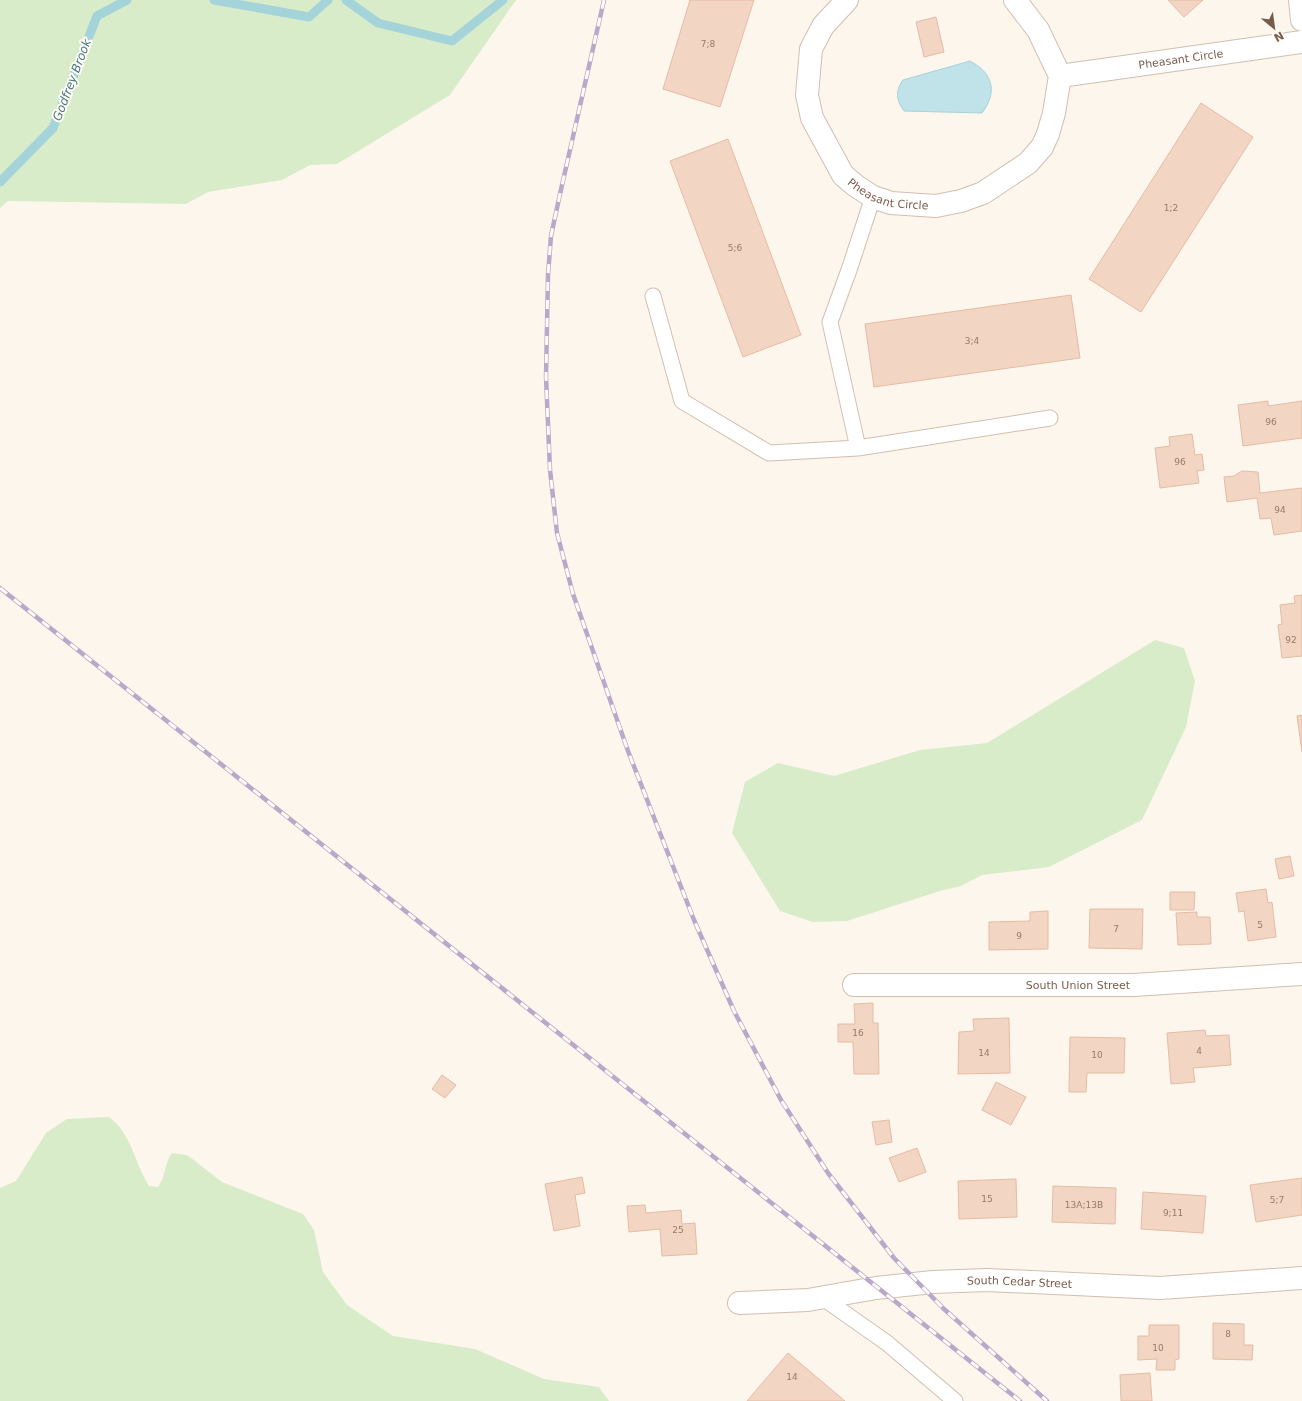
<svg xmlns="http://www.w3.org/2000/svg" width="1302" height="1401" font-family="'DejaVu Sans',sans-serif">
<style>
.green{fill:#d8ecc9}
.water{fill:#bfe3e8;stroke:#a5d3da}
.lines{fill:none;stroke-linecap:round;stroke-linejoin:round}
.stream{stroke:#a5d3da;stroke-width:9}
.building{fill:#f3d5c3;stroke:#e6bba3}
.service-casing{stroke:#d1beb0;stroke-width:17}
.minor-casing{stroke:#d1beb0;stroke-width:24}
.secondary-casing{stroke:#d6c0b0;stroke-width:24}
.service{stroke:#fff;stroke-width:15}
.minor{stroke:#fff;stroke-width:22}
.secondary{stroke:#fff;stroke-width:22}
.rail-casing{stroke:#b9a8c9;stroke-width:4.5}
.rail{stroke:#fffaf3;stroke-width:3;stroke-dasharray:9;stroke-linecap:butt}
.labels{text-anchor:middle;stroke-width:4;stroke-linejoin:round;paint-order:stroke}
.number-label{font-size:9px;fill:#987a6a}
.street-label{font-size:11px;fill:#7a5c4d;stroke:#fffaf3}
.water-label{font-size:12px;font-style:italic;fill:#437c86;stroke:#fffaf3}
</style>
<rect width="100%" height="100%" fill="#fdf6ec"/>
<path class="green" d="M 0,0 L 516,0 L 450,95 L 337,164 L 310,165 L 282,180 L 208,192 L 186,204 L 8,201 L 0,208 Z
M 1155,640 L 1184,648 L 1195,681 L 1186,727 L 1142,820 L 1049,867 L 982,875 L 961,886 L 940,891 L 847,921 L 813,922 L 780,911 L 732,833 L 745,782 L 778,763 L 834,776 L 920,750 L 987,743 Z
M 109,1117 C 132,1134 134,1162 149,1186 L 158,1187 C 166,1177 164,1163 172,1153 L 187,1155 L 222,1182 L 303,1214 L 314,1230 L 323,1272 L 347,1305 L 393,1336 L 475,1349 L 544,1379 L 599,1387 L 609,1401 L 0,1401 L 0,1188 L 16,1181 L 46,1133 L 67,1119 Z"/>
<path class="water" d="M 970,61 C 993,73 998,92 982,113 L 904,111 C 896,100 895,91 903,80 Z"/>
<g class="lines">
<path class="stream" d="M 214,0 L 309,17 L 328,0
M 346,0 L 378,23 L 452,41 L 503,0
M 0,182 L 53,128 L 97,16 L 127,0"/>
</g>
<path class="building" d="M 690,0 L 754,0 L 720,107 L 663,89 Z
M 1168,0 L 1203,0 L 1184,17 Z
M 936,17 L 944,52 L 924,57 L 916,22 Z
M 1201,103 L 1253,137 L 1141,312 L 1089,279 Z
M 728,139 L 801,335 L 743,357 L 670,161 Z
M 1071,295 L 1080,358 L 874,387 L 865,324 Z
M 1268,401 L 1268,406 L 1302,401 L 1302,438 L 1243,446 L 1238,405 Z
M 1192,434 L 1195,455 L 1202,454 L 1204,470 L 1197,471 L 1199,483 L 1160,488 L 1155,448 L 1170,446 L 1169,437 Z
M 1242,471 L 1258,472 L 1260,493 L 1302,488 L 1302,531 L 1274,535 L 1271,518 L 1260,519 L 1257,498 L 1227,502 L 1224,477 L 1234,476 Z
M 1302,595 L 1302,656 L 1282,658 L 1278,625 L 1282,624 L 1280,605 L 1295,603 L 1294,596 Z
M 1302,715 L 1302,752 L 1297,716 Z
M 1290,856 L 1294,876 L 1279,879 L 1275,859 Z
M 1266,889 L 1268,903 L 1272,902 L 1276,937 L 1248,941 L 1244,911 L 1239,912 L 1236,893 Z
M 1170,892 L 1195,892 L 1194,910 L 1170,910 Z
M 1090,909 L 1143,909 L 1142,949 L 1089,948 Z
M 1048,911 L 1048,949 L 989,950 L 989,922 L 1030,921 L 1030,912 Z
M 1197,912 L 1197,917 L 1210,917 L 1211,944 L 1178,945 L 1176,913 Z
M 873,1003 L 873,1023 L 878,1023 L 879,1074 L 854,1074 L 853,1042 L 838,1042 L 838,1024 L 855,1024 L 854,1004 Z
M 1009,1018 L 1010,1073 L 958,1074 L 959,1032 L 974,1031 L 973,1019 Z
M 1205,1030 L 1206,1036 L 1229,1035 L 1231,1065 L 1193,1068 L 1195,1082 L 1171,1084 L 1167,1033 Z
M 1070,1037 L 1125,1038 L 1124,1073 L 1087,1073 L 1086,1092 L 1069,1092 Z
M 442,1075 L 456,1085 L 445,1098 L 432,1089 Z
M 996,1082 L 1026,1097 L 1011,1125 L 982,1110 Z
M 889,1120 L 892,1142 L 876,1145 L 872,1122 Z
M 917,1148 L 926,1172 L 899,1182 L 889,1158 Z
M 582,1177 L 585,1193 L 575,1195 L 580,1226 L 554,1231 L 545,1184 Z
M 1302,1178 L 1302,1215 L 1256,1222 L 1250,1185 Z
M 1016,1179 L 1017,1217 L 959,1219 L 958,1181 Z
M 1053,1186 L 1116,1188 L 1115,1224 L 1052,1222 Z
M 1143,1192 L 1206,1196 L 1203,1233 L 1141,1229 Z
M 645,1205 L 646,1213 L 681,1210 L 682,1224 L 695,1223 L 697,1254 L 662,1256 L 660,1229 L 629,1232 L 627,1206 Z
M 1213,1323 L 1244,1324 L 1244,1345 L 1253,1345 L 1252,1360 L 1213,1359 Z
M 1149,1325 L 1179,1325 L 1179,1359 L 1175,1360 L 1175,1370 L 1156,1370 L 1157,1359 L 1138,1360 L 1138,1336 L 1149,1336 Z
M 788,1353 L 845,1401 L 747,1401 Z
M 1150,1373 L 1152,1401 L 1121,1401 L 1120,1375 Z"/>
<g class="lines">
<defs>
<path id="service" d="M 873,197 L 849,270 L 830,322 L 858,448 L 1050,418
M 653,296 L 682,401 L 769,453 L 858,448
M 823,1298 L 887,1343 L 955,1401"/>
<g id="minor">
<path id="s1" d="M 847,0 L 823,26 L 811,49 L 807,95 L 812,118 L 843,175 L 856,186 L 873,197 L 891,203 L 936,206 L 961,201 L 983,193 L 1028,163 L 1042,147 L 1048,134 L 1054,113 L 1060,76 L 1038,30 L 1015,0"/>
<path id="s2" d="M 1060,76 L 1302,42"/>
<path id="s3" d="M 854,985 L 1134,985 L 1302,974"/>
<path id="s4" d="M 739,1303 L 808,1300 L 876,1288 L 933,1282 L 987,1280 L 1160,1288 L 1302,1278"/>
</g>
<path id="secondary" d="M 1300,0 L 1302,20"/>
</defs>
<use href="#service" class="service-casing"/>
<use href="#minor" class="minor-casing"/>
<use href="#secondary" class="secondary-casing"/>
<use href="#service" class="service"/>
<use href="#minor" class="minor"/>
<use href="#secondary" class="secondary"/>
<defs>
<path id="rail" d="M 604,0 L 560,194 L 551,236 L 548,275 L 546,377 L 550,470 L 557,533 L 573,594 L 628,751 L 694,920 L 734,1011 L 781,1100 L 828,1173 L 894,1258 L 944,1309 L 1047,1401
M 0,588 L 1020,1401"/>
</defs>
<use href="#rail" class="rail-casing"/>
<use href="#rail" class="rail"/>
</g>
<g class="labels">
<g class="number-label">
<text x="708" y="47">7;8</text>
<text x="1171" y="211">1;2</text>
<text x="735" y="251">5;6</text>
<text x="972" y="344">3;4</text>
<text x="1271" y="425">96</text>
<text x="1180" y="465">96</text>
<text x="1280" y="513">94</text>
<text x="1291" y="643">92</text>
<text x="1260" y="928">5</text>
<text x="1116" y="932">7</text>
<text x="1019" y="939">9</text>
<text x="858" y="1036">16</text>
<text x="1199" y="1054">4</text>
<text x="984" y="1056">14</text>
<text x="1097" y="1058">10</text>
<text x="987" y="1202">15</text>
<text x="1277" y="1203">5;7</text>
<text x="1084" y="1208">13A;13B</text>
<text x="1173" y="1216">9;11</text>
<text x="678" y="1233">25</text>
<text x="1228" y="1337">8</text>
<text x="1158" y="1351">10</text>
<text x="792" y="1380">14</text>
</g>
<g class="street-label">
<text dy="4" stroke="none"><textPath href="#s2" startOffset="122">Pheasant Circle</textPath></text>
<text dy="4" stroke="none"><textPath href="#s1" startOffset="247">Pheasant Circle</textPath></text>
<text dy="4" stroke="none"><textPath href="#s3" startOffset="224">South Union Street</textPath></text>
<text dy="4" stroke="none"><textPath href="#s4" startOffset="282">South Cedar Street</textPath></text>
</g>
<g class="water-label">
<text transform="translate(72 80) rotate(-69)" y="4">Godfrey Brook</text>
</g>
</g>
<g transform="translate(1274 28) rotate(151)" stroke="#fffaf3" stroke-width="3" paint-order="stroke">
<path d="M0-3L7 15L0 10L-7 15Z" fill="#7a5c4d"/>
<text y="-6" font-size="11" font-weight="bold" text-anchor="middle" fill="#7a5c4d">N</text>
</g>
</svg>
